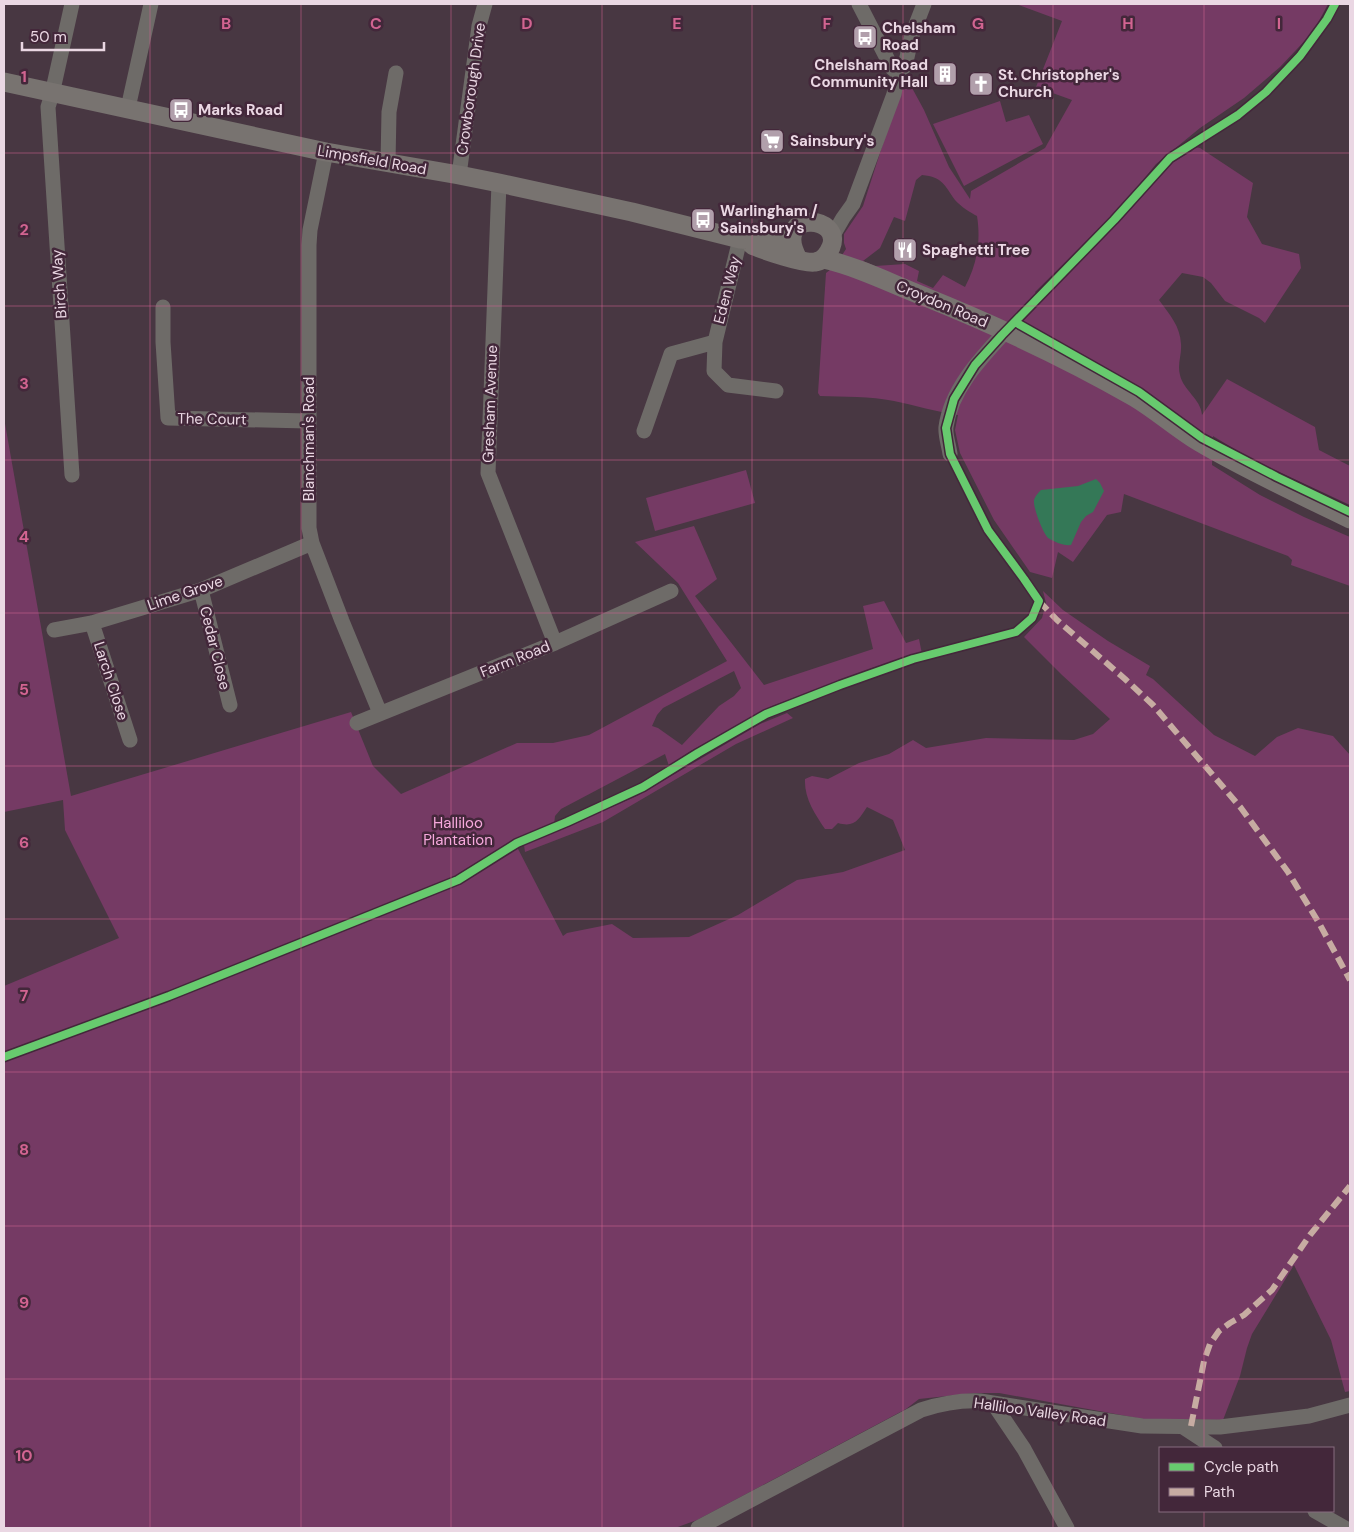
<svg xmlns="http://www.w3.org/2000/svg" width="1354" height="1532" font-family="'DM Sans',sans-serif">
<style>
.green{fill:#753a64;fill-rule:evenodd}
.water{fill:#347857}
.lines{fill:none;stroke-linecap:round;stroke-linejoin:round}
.minor{stroke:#6e6b68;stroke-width:15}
.major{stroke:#787370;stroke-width:19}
.quiet{stroke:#c7aca2;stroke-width:6;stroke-dasharray:12 6;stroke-linecap:butt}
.cycleway-casing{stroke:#43273a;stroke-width:11}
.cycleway{stroke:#67ca6e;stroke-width:8}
.grid{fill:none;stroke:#d26491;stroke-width:1;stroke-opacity:0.55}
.labels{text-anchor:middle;stroke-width:5;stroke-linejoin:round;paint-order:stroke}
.poi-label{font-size:15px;font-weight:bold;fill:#ead7e3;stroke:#43273a;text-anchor:start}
.street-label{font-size:15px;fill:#ead7e3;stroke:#43273a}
.park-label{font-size:15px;fill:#f7a9dd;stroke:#43273a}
.grid-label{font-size:16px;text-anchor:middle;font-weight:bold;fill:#d26491;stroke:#43273a;stroke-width:5;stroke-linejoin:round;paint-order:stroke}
</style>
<rect width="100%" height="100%" fill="#483742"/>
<path class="green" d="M 1016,4 L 1328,4 L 1313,32 L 1280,67 L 1244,98 L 1200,128 L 1156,164 L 1121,207 L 1035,292 L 1042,301 L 1172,163 L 1192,151 L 1195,147 L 1200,148 L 1253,183 L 1247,217 L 1262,244 L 1299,254 L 1301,268 L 1265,323 L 1259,318 L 1225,301 L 1211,283 L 1203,277 L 1182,273 L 1159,300 C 1170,315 1180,326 1181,344 C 1182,355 1177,364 1180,375 C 1183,390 1201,399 1202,415 L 1227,379 L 1315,427 L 1319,450 L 1350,466 L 1350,505 L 1249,458 L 1213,436 L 1212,465 L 1260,495 L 1304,517 L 1350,537 L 1350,586 L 1291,565 L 1292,560 L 1288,556 L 1124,494 L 1121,512 L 1107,515 L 1073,562 L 1058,552 L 1052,578 L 1030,572 L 994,520 L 960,453 L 955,430 L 958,415 C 936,412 915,405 894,401 C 870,396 844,397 820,396 L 818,393 L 826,273 L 835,266 L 846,249 L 844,243 L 844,234 L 863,206 L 905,75 L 924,110 L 949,167 L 970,199 L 971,191 L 1045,148 L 1072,100 L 1036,87 L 1062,21 ZM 922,175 C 943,177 945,186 955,200 C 960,206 971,213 977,216 C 981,242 977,264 965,287 L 943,275 L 933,288 L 917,281 L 919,271 L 905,264 L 875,266 L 863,261 L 880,248 L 894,217 L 905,221 L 916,180 Z
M 1000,101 L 1006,122 L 1029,115 L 1043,144 L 964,186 L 933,124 Z
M 4,418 L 71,796 L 351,712 L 373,766 L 401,794 L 517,743 L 553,743 L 589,735 L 727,661 L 678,583 L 635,542 L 694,526 L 717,579 L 695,596 L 764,685 L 873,649 L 863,606 L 884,601 L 906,643 L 919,639 L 922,654 L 872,668 L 772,706 L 689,752 L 669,766 L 665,754 L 561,809 L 555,816 L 554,825 L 518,841 L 457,879 L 172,993 L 4,1054 L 4,986 L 119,938 L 65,830 L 63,800 L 4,812 ZM 734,671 L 741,688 L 734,696 L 719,706 L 682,745 L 658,728 L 652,726 L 657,715 L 663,708 Z
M 746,470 L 755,503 L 655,531 L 646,498 Z
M 1043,591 L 1063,610 L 1108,641 L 1150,666 L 1146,675 L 1153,679 L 1214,735 L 1255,756 L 1277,737 L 1298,728 L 1333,736 L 1350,755 L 1350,1391 L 1345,1392 L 1331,1340 L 1294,1265 L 1252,1334 L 1247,1348 L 1240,1376 L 1223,1420 L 1143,1419 L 999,1393 L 975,1393 L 919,1399 L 906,1409 L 697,1520 L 675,1528 L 4,1528 L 4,1059 L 170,998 L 459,882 L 482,869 L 516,845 L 563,936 L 567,933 L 612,924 L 633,938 L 689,937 L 738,915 L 797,880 L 843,872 L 905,850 L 893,820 L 867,807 C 859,819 855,828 838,823 L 832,829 L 825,829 C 815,814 804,798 805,779 L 812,776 L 828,779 L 859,763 L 889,754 L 913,740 L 926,748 L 986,738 L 1074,740 L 1093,734 L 1110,719 L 1062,675 L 1024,637 L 1042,618 L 1046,603 Z
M 787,713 L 793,718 L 736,744 L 603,822 L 525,852 L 524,845 L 637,796 L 760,724 Z"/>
<path class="water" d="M 1096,479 L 1100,483 L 1104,491 L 1093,512 L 1086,516 L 1081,522 L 1071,545 C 1063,546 1055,542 1048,538 C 1043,533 1033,508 1034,500 C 1035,496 1038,493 1041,490 L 1078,486 Z"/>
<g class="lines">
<path class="minor" d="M 72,4 L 52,94 L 48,107 L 72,475
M 859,4 L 892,68 L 898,73
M 128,108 L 151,4
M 326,152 L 310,230 L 309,245 L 309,528 L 312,543 L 342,621 L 380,713
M 388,162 L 389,112 L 396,73
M 459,175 L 479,26 L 485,4
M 499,183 L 488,473 L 555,643
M 832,237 L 843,218 L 853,204 L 894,94 L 898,73 L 905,66 L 912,35 L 924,4
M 163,307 L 163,342 L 168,418 L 308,421
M 715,342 L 714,371 L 728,385 L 776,391
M 644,431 L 671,354 L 715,342 L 740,239
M 950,454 C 949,446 945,435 946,427 C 951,389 981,358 1006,331
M 201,590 L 230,705
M 92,623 L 130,740
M 54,630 L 92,623 L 201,590 L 312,543
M 357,723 L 555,643 L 671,591
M 993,1403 L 1024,1449 L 1067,1528
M 1183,1427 L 1215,1448
M 1315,1511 L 1345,1528
M 698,1528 L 921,1410 C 940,1404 960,1400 980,1401 L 1142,1426 L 1220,1427 L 1309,1416 L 1350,1405"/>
<path class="major" d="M 4,82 L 326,152 L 459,175 L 499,183 L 632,212 L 740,239 L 767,241 L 791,237
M 752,245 C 763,250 804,264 815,262 C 823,261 828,254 831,247 C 844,215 771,209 798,259
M 824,259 C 858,267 890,283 923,296 C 995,325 1066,358 1134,397 C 1156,410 1176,428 1199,442 C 1248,471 1299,494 1350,519"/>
<path class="quiet" d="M 1039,601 L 1057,620 L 1125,679 L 1153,705 L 1241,808 L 1288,872 L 1319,923 L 1350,980
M 1191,1426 L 1204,1361 L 1210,1344 L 1219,1331 L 1230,1323 L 1244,1315 L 1272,1290 L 1310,1235 L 1350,1186"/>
<defs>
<path id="cycleway" d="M 1015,322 L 1139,392 L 1202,438 L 1277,477 L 1350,512
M 4,1057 L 169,996 L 458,880 L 517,843 L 567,822 L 643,787 L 698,753 L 766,714 L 840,685 L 913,659 L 1016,632 L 1032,618 L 1039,601 L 1024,579 L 988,530 L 950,454 L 946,428 L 954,399 L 975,365 L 1002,335 L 1114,220 L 1170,158 L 1238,115 L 1266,92 L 1300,56 L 1327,19 L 1335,4"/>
</defs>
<use href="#cycleway" class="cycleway-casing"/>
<use href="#cycleway" class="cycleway"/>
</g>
<path class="grid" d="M 150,4 L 150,1528M 301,4 L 301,1528M 451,4 L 451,1528M 602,4 L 602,1528M 752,4 L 752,1528M 903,4 L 903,1528M 1053,4 L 1053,1528M 1204,4 L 1204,1448M 4,153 L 1350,153M 4,306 L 1350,306M 4,460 L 1350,460M 4,613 L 1350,613M 4,766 L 1350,766M 4,919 L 1350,919M 4,1072 L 1350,1072M 4,1226 L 1350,1226M 4,1379 L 1350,1379M 1204,1511 L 1204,1528"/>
<defs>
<symbol id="bus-square" viewBox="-11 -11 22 22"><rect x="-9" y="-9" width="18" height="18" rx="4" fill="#b19fab" stroke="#43273a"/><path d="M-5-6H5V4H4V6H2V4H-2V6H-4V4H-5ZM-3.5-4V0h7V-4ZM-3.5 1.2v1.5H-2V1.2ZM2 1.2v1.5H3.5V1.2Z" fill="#fff"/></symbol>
<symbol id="building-square" viewBox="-11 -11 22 22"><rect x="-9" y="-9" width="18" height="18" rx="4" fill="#b19fab" stroke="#43273a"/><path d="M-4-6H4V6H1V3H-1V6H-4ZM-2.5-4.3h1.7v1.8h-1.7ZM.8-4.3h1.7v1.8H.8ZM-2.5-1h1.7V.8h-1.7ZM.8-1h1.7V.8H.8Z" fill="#fff"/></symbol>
<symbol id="church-square" viewBox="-11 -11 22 22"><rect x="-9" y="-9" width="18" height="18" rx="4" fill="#b19fab" stroke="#43273a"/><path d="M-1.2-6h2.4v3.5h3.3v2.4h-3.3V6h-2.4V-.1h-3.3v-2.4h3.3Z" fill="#fff"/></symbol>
<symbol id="supermarket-square" viewBox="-11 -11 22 22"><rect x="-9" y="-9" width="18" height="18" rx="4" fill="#b19fab" stroke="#43273a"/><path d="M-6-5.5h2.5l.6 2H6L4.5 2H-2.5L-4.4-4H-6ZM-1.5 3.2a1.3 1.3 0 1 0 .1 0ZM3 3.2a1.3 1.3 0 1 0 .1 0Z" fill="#fff"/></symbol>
<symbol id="restaurant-square" viewBox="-11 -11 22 22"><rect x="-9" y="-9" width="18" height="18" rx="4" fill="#b19fab" stroke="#43273a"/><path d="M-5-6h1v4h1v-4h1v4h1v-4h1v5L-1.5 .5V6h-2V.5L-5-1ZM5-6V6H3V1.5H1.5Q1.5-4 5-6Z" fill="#fff"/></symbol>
</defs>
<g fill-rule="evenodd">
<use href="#bus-square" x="851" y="23" width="28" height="28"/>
<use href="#building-square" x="931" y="60" width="28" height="28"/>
<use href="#church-square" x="967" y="70" width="28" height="28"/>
<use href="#bus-square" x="167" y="96" width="28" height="28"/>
<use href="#supermarket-square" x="758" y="127" width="28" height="28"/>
<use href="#bus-square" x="689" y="206" width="28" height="28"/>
<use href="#restaurant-square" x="891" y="236" width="28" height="28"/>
</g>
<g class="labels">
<g class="poi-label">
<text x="882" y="33">Chelsham<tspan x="882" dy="17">Road</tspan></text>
<text x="928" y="70" text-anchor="end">Chelsham Road<tspan x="928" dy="17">Community Hall</tspan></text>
<text x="998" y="80">St. Christopher's<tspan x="998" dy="17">Church</tspan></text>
<text x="198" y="115">Marks Road</text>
<text x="790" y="146">Sainsbury's</text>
<text x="720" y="216">Warlingham /<tspan x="720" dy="17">Sainsbury's</tspan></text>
<text x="922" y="255">Spaghetti Tree</text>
</g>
<g class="street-label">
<text transform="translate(471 89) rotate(-82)" y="5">Crowborough Drive</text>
<text transform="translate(372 160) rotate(10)" y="5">Limpsfield Road</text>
<text transform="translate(59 284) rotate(-94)" y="5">Birch Way</text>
<text transform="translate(727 290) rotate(-76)" y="5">Eden Way</text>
<text transform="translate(942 304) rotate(23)" y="5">Croydon Road</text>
<text transform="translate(490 404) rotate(-88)" y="5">Gresham Avenue</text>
<text transform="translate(212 419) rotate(1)" y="5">The Court</text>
<text transform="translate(309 439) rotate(-90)" y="5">Blanchman's Road</text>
<text transform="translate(185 593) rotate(-19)" y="5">Lime Grove</text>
<text transform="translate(215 648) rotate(76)" y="5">Cedar Close</text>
<text transform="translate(515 659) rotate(-22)" y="5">Farm Road</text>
<text transform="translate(111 681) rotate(72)" y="5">Larch Close</text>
<text transform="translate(1040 1412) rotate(8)" y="5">Halliloo Valley Road</text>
</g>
<g class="park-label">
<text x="458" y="828">Halliloo<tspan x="458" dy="17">Plantation</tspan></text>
</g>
</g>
<g class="grid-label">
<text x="226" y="29">B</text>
<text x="376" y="29">C</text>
<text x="527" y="29">D</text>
<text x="677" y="29">E</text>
<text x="827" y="29">F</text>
<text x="978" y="29">G</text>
<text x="1128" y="29">H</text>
<text x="1279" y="29">I</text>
<text x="24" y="82">1</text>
<text x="24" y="235">2</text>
<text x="24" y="389">3</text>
<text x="24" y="542">4</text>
<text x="24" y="695">5</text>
<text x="24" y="848">6</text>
<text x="24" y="1001">7</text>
<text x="24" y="1155">8</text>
<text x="24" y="1308">9</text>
<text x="24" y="1461">10</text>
</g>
<rect width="1354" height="1532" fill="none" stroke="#ead7e3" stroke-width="10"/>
<rect x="1159" y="1447" width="175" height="65" fill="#43273a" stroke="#866d7e"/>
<rect x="1169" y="1463" width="25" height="8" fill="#67ca6e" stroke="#866d7e"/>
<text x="1204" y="1472" font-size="15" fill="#ead7e3">Cycle path</text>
<rect x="1169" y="1488" width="25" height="8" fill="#c7aca2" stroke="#866d7e"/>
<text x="1204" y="1497" font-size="15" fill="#ead7e3">Path</text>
<path d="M22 42v8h82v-8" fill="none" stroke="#ead7e3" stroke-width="2.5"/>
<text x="30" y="42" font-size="15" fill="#ead7e3" stroke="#43273a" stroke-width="4" paint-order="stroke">50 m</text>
</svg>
